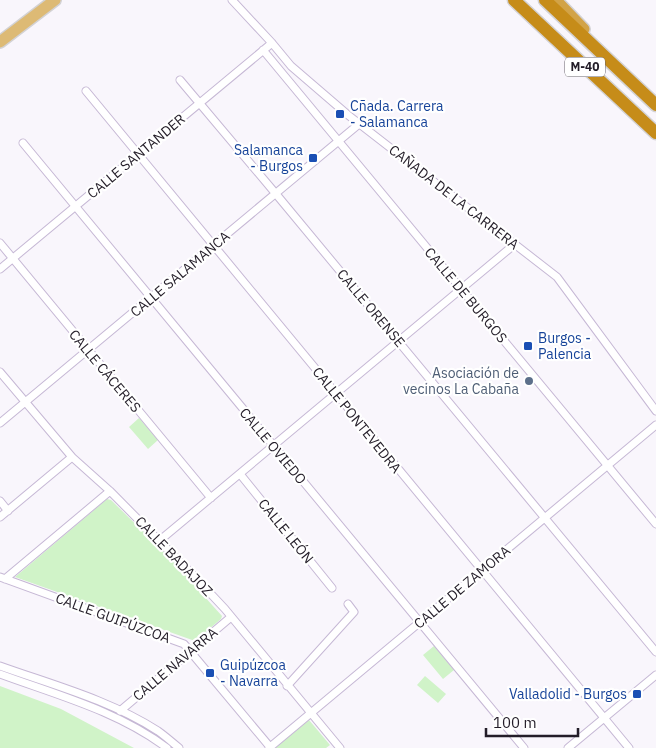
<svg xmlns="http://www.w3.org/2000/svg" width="656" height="748" font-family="'IBM Plex Sans',sans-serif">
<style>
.green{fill:#d0f3c8}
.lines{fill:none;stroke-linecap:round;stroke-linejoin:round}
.minor-casing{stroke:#c6b8d5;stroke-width:9}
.primary-casing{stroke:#d3d2d4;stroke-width:14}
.trunk-casing{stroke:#d3d2d4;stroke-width:14}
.motorway-casing{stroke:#d3d2d4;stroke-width:15}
.minor{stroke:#fff;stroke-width:7}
.primary{stroke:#ddba75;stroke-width:11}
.trunk{stroke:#d2a347;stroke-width:11}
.motorway{stroke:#c68c19;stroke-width:12}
.transit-dot{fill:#1a4fb4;stroke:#fff;stroke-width:2}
.service-dot{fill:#5c6f8a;stroke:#fff;stroke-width:2}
.labels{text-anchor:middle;stroke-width:4.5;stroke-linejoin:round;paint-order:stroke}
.shield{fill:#fff;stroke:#656168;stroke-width:1}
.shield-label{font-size:12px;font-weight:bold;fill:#231d28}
.transit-label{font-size:14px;fill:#164399;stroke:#fff;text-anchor:start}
.street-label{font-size:14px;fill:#231d28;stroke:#fff}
.service-label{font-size:14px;fill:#4e5e75;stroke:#fff;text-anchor:end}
</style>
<rect width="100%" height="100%" fill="#f9f6fc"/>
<path class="green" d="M 139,418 L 158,440 L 148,449 L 129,427 Z
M 107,499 L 111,500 L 166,554 L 222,616 L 221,619 L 195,641 L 15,577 Z
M 434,646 L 454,670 L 443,679 L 423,655 Z
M 425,676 L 446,694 L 438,703 L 417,685 Z
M 0,686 L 61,709 L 134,748 L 0,748 Z
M 309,720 L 330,745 L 326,748 L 275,748 Z"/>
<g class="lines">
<defs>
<path id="minor" d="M 232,0 L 272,43 L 291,66 L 348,115 L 557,277 L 656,411
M 263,50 L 656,524
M 180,80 L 276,194 L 656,652
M 86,91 L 629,748
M 23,143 L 524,748
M 0,243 L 211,498
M 0,269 L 272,43
M 0,372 L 72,457 L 110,491 L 195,577 L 225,609 L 340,748
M 0,423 L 359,124
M 240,474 L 332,588
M 0,501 L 8,511
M 0,517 L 72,457
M 159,541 L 515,244
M 0,577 L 184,644 L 270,747
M 5,579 L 110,491
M 0,666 C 53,685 110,700 158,731 C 165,736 172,742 179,748
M 0,674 C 57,695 118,711 167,748
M 287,686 L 354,612 L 348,604
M 120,711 L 231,617
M 269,748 L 656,425
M 568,748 L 656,675"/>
<path id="primary" d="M 0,42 L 55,0"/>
<path id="trunk" d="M 556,0 L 584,29"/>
<path id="motorway" d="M 514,0 L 656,133
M 545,0 L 656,105"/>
</defs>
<use href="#minor" class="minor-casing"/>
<use href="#primary" class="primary-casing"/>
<use href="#trunk" class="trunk-casing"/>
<use href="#motorway" class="motorway-casing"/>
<use href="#minor" class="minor"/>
<use href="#primary" class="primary"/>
<use href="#trunk" class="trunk"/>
<use href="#motorway" class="motorway"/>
</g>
<g class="transit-dot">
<rect x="335" y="109" width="10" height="10" rx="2.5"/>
<rect x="308" y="153" width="10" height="10" rx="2.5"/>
<rect x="523" y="341" width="10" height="10" rx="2.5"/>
<rect x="205" y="668" width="10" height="10" rx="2.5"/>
<rect x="632" y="689" width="10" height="10" rx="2.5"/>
</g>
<circle class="service-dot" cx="529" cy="381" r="5"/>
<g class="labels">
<rect class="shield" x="565" y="57.5" width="40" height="19" rx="4"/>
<g class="shield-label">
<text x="585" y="71">M-40</text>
</g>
<g class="transit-label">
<text x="350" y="111">Cñada. Carrera<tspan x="350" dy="16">- Salamanca</tspan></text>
<text x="303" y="155" text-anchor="end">Salamanca<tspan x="303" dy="16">- Burgos</tspan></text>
<text x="538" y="343">Burgos -<tspan x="538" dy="16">Palencia</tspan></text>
<text x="220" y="670">Guipúzcoa<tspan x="220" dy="16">- Navarra</tspan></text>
<text x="627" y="699" text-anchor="end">Valladolid - Burgos</text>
</g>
<g class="street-label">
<text transform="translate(136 156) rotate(-40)" y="5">CALLE SANTANDER</text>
<text transform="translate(454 197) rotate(38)" y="5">CAÑADA DE LA CARRERA</text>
<text transform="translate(180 274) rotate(-40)" y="5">CALLE SALAMANCA</text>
<text transform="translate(466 295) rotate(50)" y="5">CALLE DE BURGOS</text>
<text transform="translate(371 308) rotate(50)" y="5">CALLE ORENSE</text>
<text transform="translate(105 371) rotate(50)" y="5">CALLE CÁCERES</text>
<text transform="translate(357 420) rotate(51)" y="5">CALLE PONTEVEDRA</text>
<text transform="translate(273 446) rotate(50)" y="5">CALLE OVIEDO</text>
<text transform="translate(286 531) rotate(51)" y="5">CALLE LEÓN</text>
<text transform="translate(174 556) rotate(46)" y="5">CALLE BADAJOZ</text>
<text transform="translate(462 587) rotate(-40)" y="5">CALLE DE ZAMORA</text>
<text transform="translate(113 618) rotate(20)" y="5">CALLE GUIPÚZCOA</text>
<text transform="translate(175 664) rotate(-40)" y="5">CALLE NAVARRA</text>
</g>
<g class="service-label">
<text x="519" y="378">Asociación de<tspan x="519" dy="16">vecinos La Cabaña</tspan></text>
</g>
</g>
<path d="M486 728v8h92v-8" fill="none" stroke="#231d28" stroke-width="2.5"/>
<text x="493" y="728" font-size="15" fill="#231d28" stroke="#ffffff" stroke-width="4" paint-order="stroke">100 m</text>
</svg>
